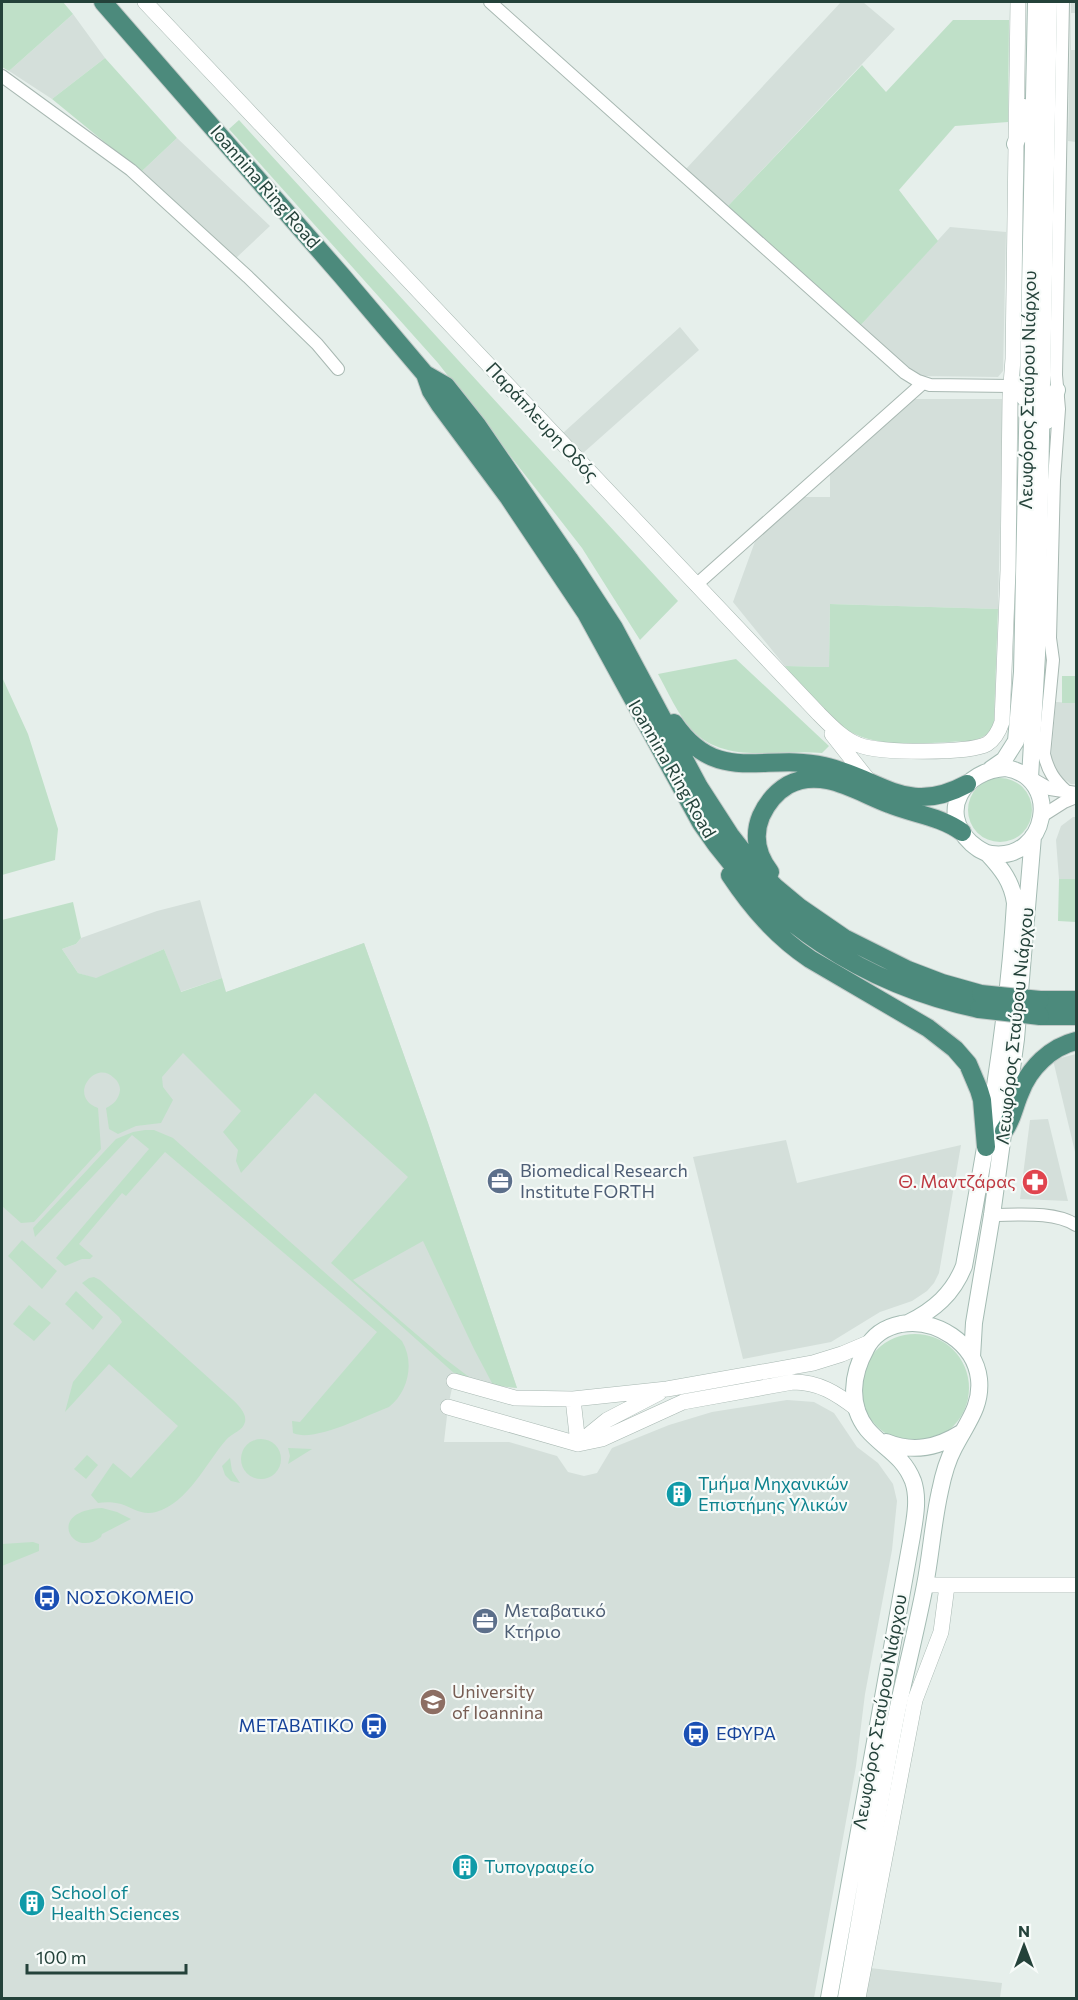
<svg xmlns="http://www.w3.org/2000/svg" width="1078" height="2000" font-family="Commissioner,sans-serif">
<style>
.built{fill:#d4dfda}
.green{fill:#bfe0c8}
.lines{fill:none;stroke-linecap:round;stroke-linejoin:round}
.minor-casing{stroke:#a8b8b2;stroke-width:14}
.tertiary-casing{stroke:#a8b8b2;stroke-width:16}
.secondary-casing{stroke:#a4bbb3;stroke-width:18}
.trunk-casing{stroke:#c2cac8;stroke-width:20}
.minor{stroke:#fff;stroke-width:12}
.tertiary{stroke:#fff;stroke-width:15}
.secondary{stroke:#fff;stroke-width:16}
.trunk{stroke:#4c8a7c;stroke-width:18}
.trunk-bridge-casing{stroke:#c2cac8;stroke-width:20;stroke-linecap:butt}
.trunk-bridge{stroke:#4c8a7c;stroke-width:18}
.labels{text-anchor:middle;stroke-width:4.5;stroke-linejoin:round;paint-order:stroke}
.street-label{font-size:18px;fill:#24423a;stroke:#f7fbf9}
.service-label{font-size:18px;fill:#4e5e75;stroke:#f7fbf9;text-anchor:start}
.health-label{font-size:18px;fill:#be3a42;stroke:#f7fbf9;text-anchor:end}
.culture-label{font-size:18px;fill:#0d838f;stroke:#f7fbf9;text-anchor:start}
.transit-label{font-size:18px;fill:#164399;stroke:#f7fbf9;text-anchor:start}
.education-label{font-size:18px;fill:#785e54;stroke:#f7fbf9;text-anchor:start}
</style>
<rect width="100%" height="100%" fill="#e6efeb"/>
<path class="built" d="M 841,2 L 863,2 L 895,29 L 727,207 L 685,170 Z
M 1071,2 L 1076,2 L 1076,13 L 1071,13 L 1071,50 L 1076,50 L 1076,142 L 1068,141 Z
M 73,14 L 105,58 L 52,99 L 9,71 Z
M 177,138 L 270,226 L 235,259 L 141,172 Z
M 950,227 L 1006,232 L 1003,371 L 998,377 L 921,376 L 911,371 L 860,326 Z
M 680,327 L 699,350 L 582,454 L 563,433 Z
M 913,399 L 1003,399 L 998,609 L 830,604 L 829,667 L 785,666 L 733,602 L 757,536 L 803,497 L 830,497 L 830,474 Z
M 1056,702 L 1076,703 L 1076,784 L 1071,784 L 1064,779 L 1055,769 L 1051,757 Z
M 1073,817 L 1076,817 L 1076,879 L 1059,879 L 1056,840 L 1061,826 Z
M 200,900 L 222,978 L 180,992 L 164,949 L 96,979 L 78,973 L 62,949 L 76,944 L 81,938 L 157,911 Z
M 364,943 L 428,1123 L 517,1388 L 493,1385 L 455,1374 L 448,1407 L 444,1442 L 509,1442 L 557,1456 L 568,1472 L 584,1476 L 597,1473 L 612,1448 L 669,1425 L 712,1412 L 787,1400 L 801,1401 L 814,1402 L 834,1413 L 857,1447 L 878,1463 L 893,1484 L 897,1501 L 892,1550 L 865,1694 L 856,1766 L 814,1998 L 2,1998 L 2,1072 Z
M 1076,1054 L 1076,1156 L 1053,1060 Z
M 1048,1119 L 1068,1201 L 1020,1199 L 1030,1120 Z
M 786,1140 L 797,1183 L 961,1145 L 939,1273 L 934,1283 L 927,1291 L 912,1301 L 880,1312 L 831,1342 L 743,1359 L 693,1157 Z
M 870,1968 L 1002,1983 L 1000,1998 L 865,1998 Z"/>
<path class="green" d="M 2,2 L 63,2 L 73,14 L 9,71 L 2,67 Z
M 953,20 L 1009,20 L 1008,122 L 955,126 L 899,190 L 938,241 L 860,326 L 727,207 L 862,65 L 886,92 Z
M 105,58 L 177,138 L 141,172 L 52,99 Z
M 239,120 L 678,601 L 640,640 L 582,548 L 438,363 L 229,129 Z
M 830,604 L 998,609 L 994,721 C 991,734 983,738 971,741 C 926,742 873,753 835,722 C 819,709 799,683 785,666 L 829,667 Z
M 736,659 L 829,746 L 822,753 C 779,749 725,765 692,730 C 678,715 668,692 658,674 Z
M 1062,676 L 1076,676 L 1076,703 L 1062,703 Z
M 2,677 L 28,734 L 58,829 L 55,860 L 2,875 Z
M968 810a32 32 0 1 1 64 0a32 32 0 1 1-64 0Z
M 1059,879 L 1076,879 L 1076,922 L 1058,921 Z
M 73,902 L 81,938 L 76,944 L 62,949 L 78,973 L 96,978 L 164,949 L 181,992 L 222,978 L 226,992 L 364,943 L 428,1123 L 517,1388 L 493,1385 L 474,1349 L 423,1241 L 353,1280 L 444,1358 L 473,1380 L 455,1374 L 331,1263 L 408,1177 L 315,1093 L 241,1173 L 236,1161 L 238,1150 L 223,1132 L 241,1111 L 183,1053 L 162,1077 L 163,1087 L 173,1100 L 161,1123 L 136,1126 L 118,1134 L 109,1129 L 106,1108 C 114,1104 119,1099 120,1090 C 120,1086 118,1081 114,1078 C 95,1058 67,1097 98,1108 L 101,1149 L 34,1222 L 21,1223 L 2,1206 L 2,920 Z
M 145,1130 L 154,1130 L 173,1138 L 402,1341 C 415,1363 408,1392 389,1407 C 367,1415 314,1443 293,1433 L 292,1421 L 300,1422 L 377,1332 L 165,1152 L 126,1196 L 122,1193 L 79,1244 L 93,1256 L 90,1259 L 82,1259 L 65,1266 L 56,1258 L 149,1149 L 132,1135 L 35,1237 L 33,1228 L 116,1139 L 133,1132 Z
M 22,1240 L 57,1271 L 42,1289 L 8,1256 Z
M 94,1277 L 100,1280 L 232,1399 C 238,1405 247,1413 245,1422 C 243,1431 232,1433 226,1440 C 206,1463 188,1503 156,1512 C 142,1516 133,1508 121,1504 C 113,1502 105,1502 98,1503 L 91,1495 L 113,1463 L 131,1478 L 178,1426 L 109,1364 L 65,1412 L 73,1382 L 122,1322 L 119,1317 L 82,1283 L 89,1278 Z
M 76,1291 L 103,1317 L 93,1330 L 65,1304 Z
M 29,1305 L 51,1323 L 34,1341 L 13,1324 Z
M861 1388a54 54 0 1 1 108 0a54 54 0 1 1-108 0Z
M241 1459a20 20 0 1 1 40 0a20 20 0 1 1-40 0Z
M 288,1448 L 312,1449 L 288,1464 L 290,1456 Z
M 87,1455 L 98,1465 L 86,1479 L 74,1469 Z
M 230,1458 L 232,1471 L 240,1483 L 231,1481 L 225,1475 L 222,1466 Z
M 102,1508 L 117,1512 L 131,1519 L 102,1534 L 101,1537 C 73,1560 44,1511 102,1508 Z
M 33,1542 L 39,1544 L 39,1551 L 2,1566 L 2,1544 Z"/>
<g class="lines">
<defs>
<path id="minor" d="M 490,2 L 905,373 L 918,381 L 930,385 L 1011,386
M 1063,2 L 1056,375 L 1059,409 L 1054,480 L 1050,638 L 1053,660 L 1044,754 C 1048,771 1054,780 1066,791
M 2,76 L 131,170 L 248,277 L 317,344 L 338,369
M 696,585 L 923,383
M 1033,779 L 1050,789 L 1076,793
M 1042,816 L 1064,802 L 1076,797
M 992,1215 C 1018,1215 1054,1211 1076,1225"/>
<path id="tertiary" d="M 145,2 L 819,714 C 831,726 843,739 859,745 C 878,753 969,754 987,744 C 995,739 999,731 1002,722 L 1008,570 L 1010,397 L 1013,359 L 1018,2
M 832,734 L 869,781
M 454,1381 L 515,1398 L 573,1399 L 667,1389 L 813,1363 L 842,1354 L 868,1343
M 573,1399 L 578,1444
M 448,1407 L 578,1444 L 602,1439 L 683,1402 L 793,1382 C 819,1382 836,1393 857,1409
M 580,1442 L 607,1420 L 659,1393
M 925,1585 L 1076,1585
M 858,1998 L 915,1700 L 941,1632 L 947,1586"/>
<path id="secondary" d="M 1015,144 L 1023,127 L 1024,107
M 1011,386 L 1017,389 L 1028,402
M 1047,421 L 1057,390
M 1006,768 C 1063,778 1047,862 991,854 C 983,853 977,848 971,843 C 937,811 964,770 1006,768 Z
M 991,769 L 1004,760 L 1016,741 L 1022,672 L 1036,2
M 1030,778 L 1037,655 L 1049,2
M 908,1323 C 934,1310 953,1294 964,1266 C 986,1146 1008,1025 1015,903 C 1012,882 1002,869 988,854
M 972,1357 L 974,1323 L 992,1215 L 1016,1039 L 1033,836
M 886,1442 C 913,1453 937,1448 961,1433
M 829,1998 L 912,1536 C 915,1518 919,1498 913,1481 C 903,1455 883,1448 867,1429 C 848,1405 852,1374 866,1349 C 873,1335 886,1327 901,1324 C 936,1318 975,1343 979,1379 C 982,1407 966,1424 954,1448 C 947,1461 943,1476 940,1491 C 933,1522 931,1554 925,1585 C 917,1627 906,1670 897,1712 C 878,1807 863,1903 846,1998"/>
<path id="trunk" d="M 103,2 L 342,276 L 425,374 L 446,386 L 477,425 L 569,559 L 614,628 L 699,787 L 730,835 L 751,862 L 775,887 L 799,907 L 844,938 L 908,970 L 942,983 L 981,994
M 425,374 L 431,391 L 440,405 L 509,498 L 586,613 L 701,823 C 766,921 865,985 979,1009
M 674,723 C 718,787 764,752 824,766 C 882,779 906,817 967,784
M 770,872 C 757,855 753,835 761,816 C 767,803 776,792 788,785 C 822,767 857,792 889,804 C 913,814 940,816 962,832
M 730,875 C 752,908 776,936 810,959 L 928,1028 L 955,1049 L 968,1064 L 979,1090 L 982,1100 L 986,1147
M 1040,1000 L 1076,1000
M 1040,1016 L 1076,1016
M 1004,1131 C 1013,1119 1014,1106 1020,1093 C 1029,1068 1051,1047 1076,1041"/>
</defs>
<use href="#minor" class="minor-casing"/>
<use href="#tertiary" class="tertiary-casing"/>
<use href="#secondary" class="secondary-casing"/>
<use href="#trunk" class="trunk-casing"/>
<use href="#minor" class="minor"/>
<use href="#tertiary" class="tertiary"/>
<use href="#secondary" class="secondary"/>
<use href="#trunk" class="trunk"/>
<defs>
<path id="trunk-bridge" d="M 981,994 L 1040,1000
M 979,1009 L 1040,1016"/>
</defs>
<use href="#trunk-bridge" class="trunk-bridge-casing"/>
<use href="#trunk-bridge" class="trunk-bridge"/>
</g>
<defs>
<symbol id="office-disc" viewBox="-11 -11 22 22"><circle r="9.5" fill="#5c6f8a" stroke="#f7fbf9"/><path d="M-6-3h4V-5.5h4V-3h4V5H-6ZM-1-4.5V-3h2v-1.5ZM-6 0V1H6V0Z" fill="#fff"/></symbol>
<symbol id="pharmacy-disc" viewBox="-11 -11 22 22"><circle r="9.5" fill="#e0444e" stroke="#f7fbf9"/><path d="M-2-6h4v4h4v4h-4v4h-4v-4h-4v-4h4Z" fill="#fff"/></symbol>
<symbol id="building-disc" viewBox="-11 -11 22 22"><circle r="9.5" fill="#0f9aa8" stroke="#f7fbf9"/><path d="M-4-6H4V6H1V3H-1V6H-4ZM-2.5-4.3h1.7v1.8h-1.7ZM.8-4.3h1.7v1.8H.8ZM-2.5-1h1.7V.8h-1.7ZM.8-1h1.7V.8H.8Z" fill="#fff"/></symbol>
<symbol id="bus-disc" viewBox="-11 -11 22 22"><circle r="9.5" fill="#1a4fb4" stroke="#f7fbf9"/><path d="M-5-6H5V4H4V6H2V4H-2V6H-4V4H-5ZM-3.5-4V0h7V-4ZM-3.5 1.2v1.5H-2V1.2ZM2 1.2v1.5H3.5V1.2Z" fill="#fff"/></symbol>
<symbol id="university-disc" viewBox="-11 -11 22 22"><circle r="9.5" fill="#8d6e63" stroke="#f7fbf9"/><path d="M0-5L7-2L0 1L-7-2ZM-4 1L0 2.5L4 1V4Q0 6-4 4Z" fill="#fff"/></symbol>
</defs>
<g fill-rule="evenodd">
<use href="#office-disc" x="485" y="1166" width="30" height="30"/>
<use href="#pharmacy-disc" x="1020" y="1167" width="30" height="30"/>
<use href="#building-disc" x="664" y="1479" width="30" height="30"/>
<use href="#bus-disc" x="32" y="1583" width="30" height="30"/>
<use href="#office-disc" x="470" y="1606" width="30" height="30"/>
<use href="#university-disc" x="418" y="1687" width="30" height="30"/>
<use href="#bus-disc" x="359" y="1711" width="30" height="30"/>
<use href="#bus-disc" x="681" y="1719" width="30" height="30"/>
<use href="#building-disc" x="450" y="1852" width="30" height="30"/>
<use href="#building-disc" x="17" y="1888" width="30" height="30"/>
</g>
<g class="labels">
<g class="street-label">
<text transform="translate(265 187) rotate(49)" y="6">Ioannina Ring Road</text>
<text transform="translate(1028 390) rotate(-89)" y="6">Λεωφόρος Σταύρου Νιάρχου</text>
<text transform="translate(542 422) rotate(47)" y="6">Παράπλευρη Οδός</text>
<text transform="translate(672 769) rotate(60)" y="6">Ioannina Ring Road</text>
<text transform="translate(1015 1026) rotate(-84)" y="6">Λεωφόρος Σταύρου Νιάρχου</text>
<text transform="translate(880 1712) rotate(-80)" y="6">Λεωφόρος Σταύρου Νιάρχου</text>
</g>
<g class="service-label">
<text x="520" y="1177">Biomedical Research<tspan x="520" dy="21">Institute FORTH</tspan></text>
<text x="504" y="1617">Μεταβατικό<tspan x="504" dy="21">Κτήριο</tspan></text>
</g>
<g class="health-label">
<text x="1016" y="1188">Θ. Μαντζάρας</text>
</g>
<g class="culture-label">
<text x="698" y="1490">Τμήμα Μηχανικών<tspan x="698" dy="21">Επιστήμης Υλικών</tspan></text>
<text x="484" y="1873">Τυπογραφείο</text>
<text x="51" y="1899">School of<tspan x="51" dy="21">Health Sciences</tspan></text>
</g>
<g class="transit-label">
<text x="66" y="1604">ΝΟΣΟΚΟΜΕΙΟ</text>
<text x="354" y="1732" text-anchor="end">ΜΕΤΑΒΑΤΙΚΟ</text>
<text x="716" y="1740">ΕΦΥΡΑ</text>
</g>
<g class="education-label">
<text x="452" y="1698">University<tspan x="452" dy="21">of Ioannina</tspan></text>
</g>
</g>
<rect width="1078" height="2000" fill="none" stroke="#24423a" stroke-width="6"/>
<g transform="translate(1024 1946)" stroke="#f7fbf9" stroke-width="4.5" paint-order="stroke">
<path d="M0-4.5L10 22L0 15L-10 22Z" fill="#24423a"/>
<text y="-9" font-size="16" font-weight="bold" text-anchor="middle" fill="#24423a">N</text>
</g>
<path d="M27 1964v9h159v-9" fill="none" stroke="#24423a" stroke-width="3"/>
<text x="36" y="1964" font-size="18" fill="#24423a" stroke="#f7fbf9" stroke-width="4.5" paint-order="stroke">100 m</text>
</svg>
